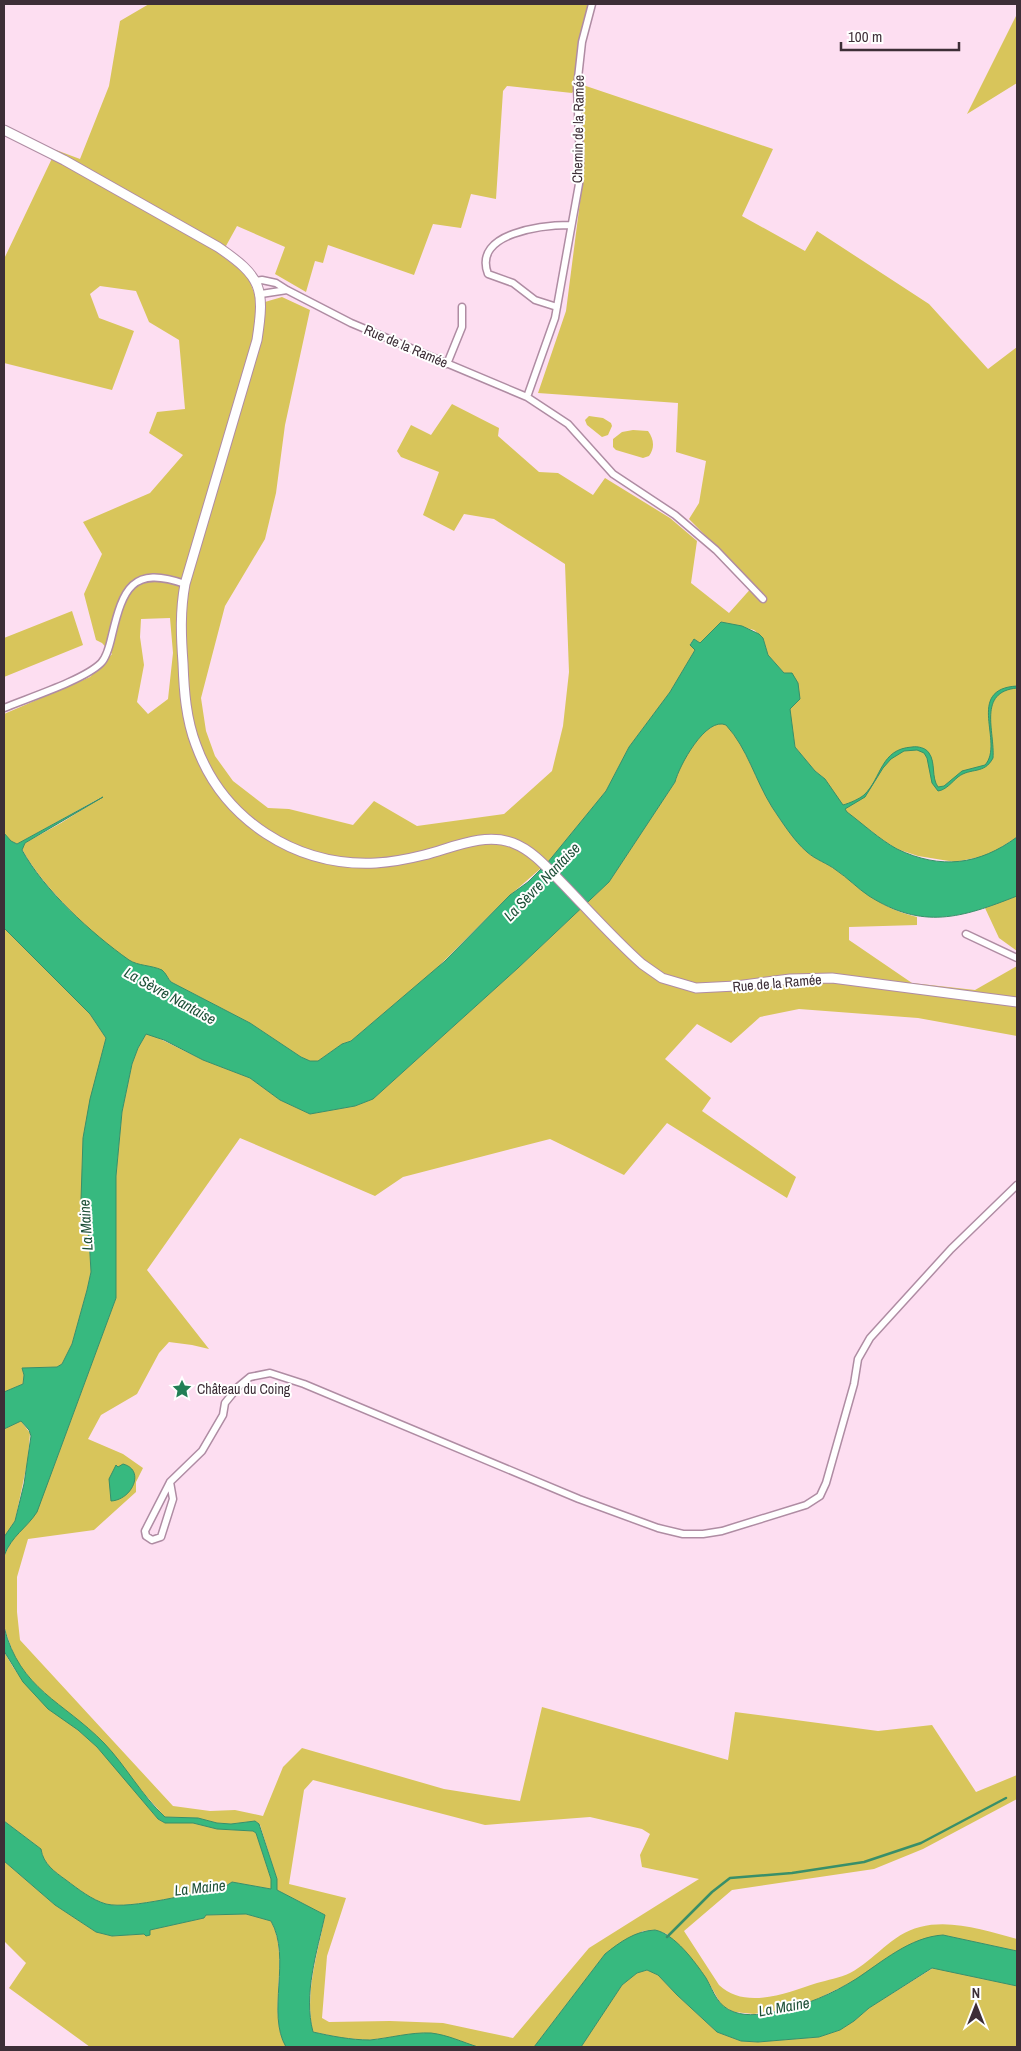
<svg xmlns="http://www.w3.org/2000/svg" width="1021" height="2051" font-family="'Archivo Narrow',sans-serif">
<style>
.green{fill:#d8c55b;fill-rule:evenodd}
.water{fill:#37b97f;stroke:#398f69}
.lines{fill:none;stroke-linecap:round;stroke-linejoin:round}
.stream{stroke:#398f69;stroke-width:2.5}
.street-casing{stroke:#af8ca3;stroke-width:9}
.secondary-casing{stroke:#af8ca3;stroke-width:11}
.street{stroke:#fff;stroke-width:6}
.secondary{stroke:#fff;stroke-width:9}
.labels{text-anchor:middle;stroke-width:4;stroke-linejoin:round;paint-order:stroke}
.street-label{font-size:14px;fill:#3d2e37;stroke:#fff}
.poi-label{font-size:14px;fill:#3d2e37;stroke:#fff;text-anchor:start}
.water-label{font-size:15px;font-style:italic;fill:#1e5038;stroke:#fff}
</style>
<rect width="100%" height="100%" fill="#fddef1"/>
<path class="green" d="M 149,4 L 591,4 L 580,84 L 773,149 L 742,216 L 805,251 L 817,231 L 929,304 L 988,369 L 1017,347 L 1017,837 L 989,855 L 955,862 L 918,856 L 897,849 L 883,840 L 846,812 L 825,779 L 815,771 L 795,747 L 784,673 L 768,655 L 763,638 L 754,630 L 721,622 L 700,643 L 694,639 L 690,644 L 695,650 L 670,692 L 629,747 L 606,791 L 548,862 L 507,898 L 436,969 L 351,1041 L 342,1044 L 318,1061 L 310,1061 L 301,1057 L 250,1023 L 171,982 C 169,980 167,975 164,973 C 155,967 141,967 132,962 C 98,942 40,884 22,849 L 25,843 L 61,823 L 102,797 L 17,844 L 11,841 L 4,833 L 4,714 L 90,677 L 112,654 L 102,643 L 96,640 L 84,594 L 102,554 L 83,522 L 150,493 L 183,455 L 149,433 L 157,412 L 185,409 L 179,340 L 149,322 L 136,291 L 100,286 L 90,294 L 99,318 L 134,331 L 112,390 L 4,363 L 4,259 L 56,150 L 80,159 L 109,86 L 120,21 ZM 580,84 L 584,151 L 581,194 L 566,311 L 538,393 L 678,403 L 676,452 L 706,461 L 699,503 L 689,519 L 754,585 L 729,613 L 691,583 L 697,541 L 670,518 L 605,478 L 593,495 L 558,473 L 539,472 L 498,436 L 499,428 L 452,404 L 431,435 L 411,425 L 397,451 L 401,457 L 439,472 L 423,515 L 454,531 L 464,514 L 494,519 L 565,564 L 569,672 L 563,726 L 552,771 L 504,814 L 417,826 L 374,801 L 353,825 L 289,809 L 268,808 L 233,781 L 215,756 L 206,731 L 201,698 L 225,606 L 265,539 L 276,493 L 285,425 L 310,310 L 282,297 L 258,304 L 248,276 L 221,255 L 237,226 L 285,247 L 275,274 L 306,292 L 315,261 L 323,263 L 328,245 L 414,275 L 433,224 L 461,228 L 471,194 L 496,199 L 503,91 L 507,86 L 572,93 ZM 170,618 L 173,653 L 168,699 L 148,714 L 137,702 L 144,665 L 140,637 L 141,619 Z
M 1017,14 L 1017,83 L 967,114 Z
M 589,416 L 603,418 L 611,423 L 612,426 L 608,435 L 602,437 L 587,425 L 585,420 Z
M 633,430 L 648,431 C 654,439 655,448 649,456 L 643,458 L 616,450 L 613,447 L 613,439 L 622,432 Z
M 72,611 L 83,645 L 4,677 L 4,638 Z
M 719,723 L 726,724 C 748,749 755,780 772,807 C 782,822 794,841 807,852 C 816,860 827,863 836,870 C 844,875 850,881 857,887 C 875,901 895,912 917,917 L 917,925 L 849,927 L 849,940 L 912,983 L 975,990 L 1017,966 L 1017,1036 L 918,1018 L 799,1009 L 760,1017 L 731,1043 L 697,1024 L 665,1059 L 711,1098 L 702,1111 L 796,1177 L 787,1198 L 667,1123 L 624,1175 L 550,1139 L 403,1177 L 375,1196 L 240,1138 L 147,1270 L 209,1349 L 192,1345 L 169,1342 L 159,1353 L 137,1394 L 101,1415 L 88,1439 L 123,1454 L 143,1468 L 136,1482 L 136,1492 L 94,1530 L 28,1539 L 17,1577 L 17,1612 L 20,1640 L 173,1806 L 210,1811 L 235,1810 L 263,1816 L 283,1767 L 302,1748 L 444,1789 L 520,1801 L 542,1707 L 728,1760 L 735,1712 L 878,1731 L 932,1725 L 976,1792 L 1017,1775 L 1017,1799 L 923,1849 L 874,1869 L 732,1890 L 684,1931 L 719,1985 C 745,2010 787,1993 817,1983 C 827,1980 840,1978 850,1973 C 875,1960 891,1934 920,1927 C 952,1919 986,1931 1017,1939 L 1017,1951 L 943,1935 L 911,1944 L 854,1981 L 803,2006 L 754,2014 L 734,2012 L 722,2006 L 706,1978 L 667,1934 L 655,1930 L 643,1931 L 605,1954 L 534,2047 L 478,2047 L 429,2033 L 368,2040 L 343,2038 L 313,2032 C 304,1992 318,1954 325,1915 L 277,1890 L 277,1879 L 260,1825 L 255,1821 L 232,1824 L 217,1823 L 198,1818 L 165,1817 L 82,1724 L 56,1704 L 33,1682 L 16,1661 L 4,1627 L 4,1556 L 15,1535 L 32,1519 L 54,1466 L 116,1298 L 116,1176 L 122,1112 L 132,1064 L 138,1048 L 146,1034 L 150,1034 L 203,1060 L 250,1078 L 280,1100 L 310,1114 L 355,1106 L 373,1099 L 518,968 L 609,882 L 675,782 C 680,759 697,733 719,723 ZM 313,1780 L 485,1825 L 590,1817 L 642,1829 L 650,1834 L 640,1855 L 642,1867 L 699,1879 L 589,1948 L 513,2038 L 443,2023 L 390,2021 L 329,2022 L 322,2018 L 327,1956 L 346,1898 L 289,1884 L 304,1790 Z
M 1017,896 L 1017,951 L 999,938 L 985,908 Z
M 4,928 L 90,1014 L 106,1038 L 95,1081 L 83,1138 L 82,1209 L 89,1237 L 91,1272 L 87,1290 L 72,1344 L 62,1364 L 57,1367 L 22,1368 L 24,1375 L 23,1384 L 4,1392 Z
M 21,1421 L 30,1433 L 28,1459 L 15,1521 L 4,1537 L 4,1429 Z
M 4,1651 C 27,1697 60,1712 96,1746 C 118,1768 137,1795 158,1819 L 165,1823 L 193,1823 L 217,1829 L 253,1831 L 256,1833 L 271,1879 L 271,1889 L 232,1882 L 223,1888 C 195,1892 131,1910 106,1904 C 92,1900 78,1889 66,1880 C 55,1872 43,1864 41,1849 L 4,1821 Z
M 4,1861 L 55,1905 L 96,1932 L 112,1936 L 144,1934 L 150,1930 L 204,1918 L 206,1915 L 246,1914 L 271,1921 C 291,1958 266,2013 286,2047 L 90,2047 L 9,1988 L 26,1963 L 4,1941 Z
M 933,1968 L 1017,1986 L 1017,2047 L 581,2047 L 622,1985 L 637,1973 L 647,1970 L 658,1975 L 677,1995 L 717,2032 L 741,2041 L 758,2042 L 819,2037 L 840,2030 L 854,2021 L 869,2008 Z"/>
<path class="water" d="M 721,622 L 742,626 L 759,634 L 763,638 L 768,655 L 784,673 L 792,673 L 798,683 L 800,699 L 790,709 L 795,747 L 815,771 L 825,779 L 843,805 C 850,803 859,799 864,795 C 882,778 880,749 912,747 C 918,746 926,748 929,753 C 936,763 931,777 938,787 L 944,786 L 962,771 L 985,765 C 1005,743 964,689 1017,686 L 1017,688 C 977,692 995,731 993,758 C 984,775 971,767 958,777 C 952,782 946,790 938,791 L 932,783 L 927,758 L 924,753 L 917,750 L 904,751 L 891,759 L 883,768 L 865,797 L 845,809 L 847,812 C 863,824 879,839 897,849 C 941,870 979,865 1017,837 L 1017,896 C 961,918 923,930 869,896 C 857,888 848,878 836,870 C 827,863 816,860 807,852 C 794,841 782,822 772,807 C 755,780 748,749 726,725 C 706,716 679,766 675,782 L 609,882 L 518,968 L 373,1099 L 355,1106 L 310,1114 L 280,1100 L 250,1078 L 203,1060 L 164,1040 L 146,1034 L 138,1048 L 132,1064 L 122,1112 L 116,1176 L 116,1298 L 37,1512 C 26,1529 12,1535 4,1556 L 4,1537 L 15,1521 L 24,1484 L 31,1436 L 29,1430 L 21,1421 L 4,1429 L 4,1392 L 23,1384 L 24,1375 L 22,1368 L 57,1367 L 62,1364 L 72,1344 L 87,1290 L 91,1272 L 89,1237 L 81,1200 L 83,1138 L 90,1099 L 106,1038 L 90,1014 L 4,928 L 4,833 L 11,841 L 17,844 L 103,797 L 25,843 L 22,850 C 44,890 91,933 129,960 C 138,966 151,965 162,970 C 166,973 168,979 171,982 L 250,1023 L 301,1057 L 310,1061 L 318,1061 L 342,1044 L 351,1041 L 445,961 L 510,895 L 528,882 L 548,862 L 606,791 L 629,747 L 670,692 L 695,650 L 690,645 L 694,639 L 700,643 Z
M 123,1464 C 146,1470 132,1500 111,1501 L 109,1479 L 116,1465 L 118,1467 Z
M 4,1627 C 20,1690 63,1701 104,1743 C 126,1766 142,1796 165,1817 L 198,1818 L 217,1823 L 231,1824 L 255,1821 L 259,1824 L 277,1879 L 277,1890 L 325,1915 C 317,1952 303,1994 313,2032 C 331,2036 351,2040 370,2040 C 390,2038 411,2032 431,2033 C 448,2035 462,2042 478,2047 L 286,2047 C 266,2013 292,1958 271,1921 L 246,1914 L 206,1915 L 204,1918 L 150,1930 L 150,1935 L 146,1936 L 144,1934 L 112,1936 L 96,1932 L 55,1905 L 4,1861 L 4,1821 L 41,1849 C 43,1864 55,1872 66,1880 C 78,1889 92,1900 106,1904 C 131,1910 195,1892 223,1888 L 232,1882 L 271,1889 L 271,1879 L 256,1833 L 253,1831 L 217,1829 L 193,1823 L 165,1823 L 158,1819 L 97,1747 L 78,1730 L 48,1709 L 23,1682 L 4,1651 Z
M 655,1930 C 675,1934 695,1962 706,1978 C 714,1992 717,2006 734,2012 C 748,2017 765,2014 779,2011 C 806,2005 832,1994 856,1979 C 882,1962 910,1937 943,1935 L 1017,1951 L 1017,1986 L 932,1968 L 869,2008 L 854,2021 L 840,2030 L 819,2037 L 758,2042 L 741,2041 L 717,2032 L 677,1995 L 658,1975 L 647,1970 L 637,1973 L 622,1985 L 581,2047 L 534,2047 L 605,1954 C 620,1942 635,1931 655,1930 Z"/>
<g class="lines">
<path class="stream" d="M 667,1937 L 712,1892 L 730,1878 L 792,1873 L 864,1862 L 921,1843 L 1006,1798"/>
<defs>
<path id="street" d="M 256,281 L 262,280 L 276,283 L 287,290 L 351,323 L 527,397 L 568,424 L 613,474 L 675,515 L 716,550 L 763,599
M 261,294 L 287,290
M 557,307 L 535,300 L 513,283 L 488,274 C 472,232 545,225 571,225
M 447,364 L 462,327 L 462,307
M 527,397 L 555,318 L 579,184 L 580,160 L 577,87 L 582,42 L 592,4
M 4,708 C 28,698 84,680 101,663 C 107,657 110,644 112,635 C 123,589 132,565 185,584
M 966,934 L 1017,958
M 170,1482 L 173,1499 L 161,1537 L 152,1540 L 146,1536 L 145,1531 L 170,1482 L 202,1451 L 223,1415 L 225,1403 L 238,1387 L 250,1377 L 270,1373 L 304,1384 L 579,1499 L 658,1528 L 683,1534 L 703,1534 L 722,1531 L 806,1505 L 820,1496 L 826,1483 L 854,1384 L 858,1359 L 870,1338 L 951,1249 L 1017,1185"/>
<path id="secondary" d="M 4,130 L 64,160 L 218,247 C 262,277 265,288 257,340 L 185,584 C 180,611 181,636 183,663 C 184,691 186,719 196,745 C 223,820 296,867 376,863 C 392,862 408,859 424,855 C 452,848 484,832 513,843 C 534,851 549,870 565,886 C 590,912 615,940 642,964 L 662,978 L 696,988 L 736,986 L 790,979 L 832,978 L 1017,1002"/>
</defs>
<use href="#street" class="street-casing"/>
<use href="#secondary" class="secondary-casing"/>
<use href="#street" class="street"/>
<use href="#secondary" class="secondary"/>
</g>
<defs>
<symbol id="sight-bare" viewBox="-9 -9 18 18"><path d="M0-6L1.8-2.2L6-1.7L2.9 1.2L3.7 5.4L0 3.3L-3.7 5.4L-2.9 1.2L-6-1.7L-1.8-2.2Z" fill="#227f56" stroke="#fff" stroke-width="2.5" paint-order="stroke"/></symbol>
</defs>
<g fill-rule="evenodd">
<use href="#sight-bare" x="168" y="1375" width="28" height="28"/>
</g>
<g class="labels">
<g class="street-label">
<text transform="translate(578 129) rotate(-89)" y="5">Chemin de la Ramée</text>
<text transform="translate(406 346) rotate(23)" y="5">Rue de la Ramée</text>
<text transform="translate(777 983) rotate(-5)" y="5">Rue de la Ramée</text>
</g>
<g class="poi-label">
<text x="197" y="1394">Château du Coing</text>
</g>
<g class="water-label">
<text transform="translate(542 882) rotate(-46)" y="5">La Sèvre Nantaise</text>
<text transform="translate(170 996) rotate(29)" y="5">La Sèvre Nantaise</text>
<text transform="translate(86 1225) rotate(-94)" y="5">La Maine</text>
<text transform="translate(200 1888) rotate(-6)" y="5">La Maine</text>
<text transform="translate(784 2007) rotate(-10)" y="5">La Maine</text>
</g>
</g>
<rect width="1021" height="2051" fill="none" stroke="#3d2e37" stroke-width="10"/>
<g transform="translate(976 2006)" stroke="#ffffff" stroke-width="4" paint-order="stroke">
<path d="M0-4L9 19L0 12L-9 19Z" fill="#3d2e37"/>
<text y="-8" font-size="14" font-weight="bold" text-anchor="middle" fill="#3d2e37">N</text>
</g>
<path d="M841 42v8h118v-8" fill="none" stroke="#3d2e37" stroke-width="2.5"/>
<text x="848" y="42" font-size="15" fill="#3d2e37" stroke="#ffffff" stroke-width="4" paint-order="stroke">100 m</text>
</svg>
